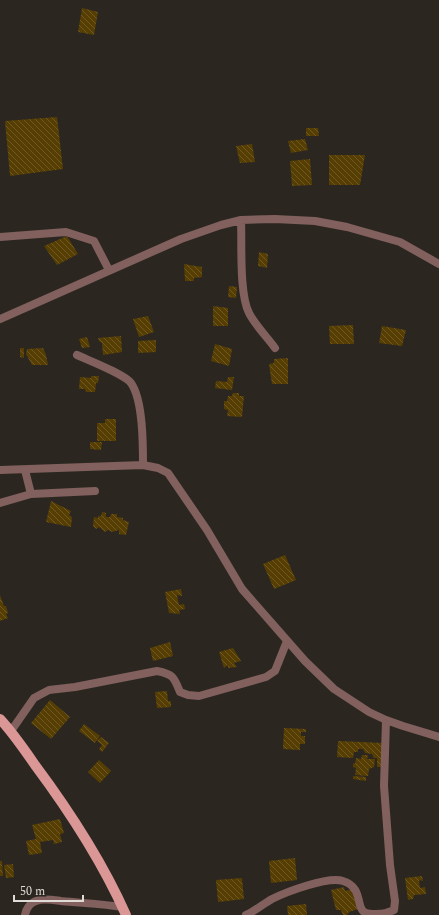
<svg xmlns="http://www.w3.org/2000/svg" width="439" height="915" font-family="Spectral,serif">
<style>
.building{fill:url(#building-back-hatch)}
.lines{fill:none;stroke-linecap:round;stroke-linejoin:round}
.minor{stroke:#81605e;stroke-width:8}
.primary{stroke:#da9795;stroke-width:10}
</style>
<defs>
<pattern id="building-back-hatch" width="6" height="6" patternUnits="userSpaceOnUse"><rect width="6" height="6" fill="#563e03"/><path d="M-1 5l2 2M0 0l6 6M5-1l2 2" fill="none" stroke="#6e5927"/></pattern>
</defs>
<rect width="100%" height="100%" fill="#2b2720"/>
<path class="building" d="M 82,8 L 98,12 L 94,35 L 78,32 Z
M 57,117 L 63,169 L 10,176 L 5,121 Z
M 306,128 L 318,128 L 319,136 L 306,136 Z
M 305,139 L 308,150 L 291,153 L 288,141 Z
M 252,144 L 255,162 L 240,163 L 236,146 Z
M 329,155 L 365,155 L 360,185 L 329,185 Z
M 310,159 L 312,185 L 292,186 L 290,161 Z
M 67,236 L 78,254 L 57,265 L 44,246 Z
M 259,252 L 268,254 L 267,268 L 258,266 Z
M 184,264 L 202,267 L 202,277 L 194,278 L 194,281 L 185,281 Z
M 229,286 L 237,287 L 236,298 L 228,297 Z
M 213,306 L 228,308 L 228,326 L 213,326 Z
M 148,316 L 154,332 L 139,337 L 133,319 Z
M 353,325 L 354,344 L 330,344 L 329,326 Z
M 382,326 L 406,330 L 402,346 L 379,343 Z
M 121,336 L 122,352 L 103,355 L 102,343 L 99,341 L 98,338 Z
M 87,337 L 90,347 L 82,348 L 79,339 Z
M 156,340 L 156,352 L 138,353 L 138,341 Z
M 215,344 L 232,349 L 229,366 L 211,361 Z
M 20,348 L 24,348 L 24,358 L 20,357 Z
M 43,348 L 46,355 L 48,365 L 32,365 L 26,354 L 27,349 Z
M 288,358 L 288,384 L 272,384 L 269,364 L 274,363 L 274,359 Z
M 91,376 L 99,376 L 98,383 L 96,383 L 95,392 L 86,392 L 85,389 L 79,389 L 80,377 L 91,378 Z
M 228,377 L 234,377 L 232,390 L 215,388 L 216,381 L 227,382 Z
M 233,393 L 239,393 L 239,396 L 244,396 L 242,417 L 227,416 L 228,410 L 224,409 L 224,401 L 227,401 L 228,396 L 232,396 Z
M 105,419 L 116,419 L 116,441 L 97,441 L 97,423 L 105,423 Z
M 90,442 L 102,442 L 101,450 L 90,449 Z
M 51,501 L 71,511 L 69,515 L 72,517 L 71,527 L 46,522 Z
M 102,512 L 106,513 L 106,517 L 110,517 L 111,514 L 117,514 L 117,517 L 123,518 L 123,520 L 129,522 L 126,535 L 119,534 L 119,530 L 112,532 L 108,530 L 105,532 L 99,527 L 96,529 L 93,526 L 94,517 L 98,518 L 98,516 L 101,516 Z
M 285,555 L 296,580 L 274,589 L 263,564 Z
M 181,589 L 182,596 L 177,595 L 179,605 L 184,604 L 185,609 L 179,610 L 180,614 L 169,613 L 165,592 Z
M 0,595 L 4,606 L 6,606 L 8,613 L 6,614 L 8,618 L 0,621 Z
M 170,642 L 173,656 L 153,661 L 150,648 Z
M 233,648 L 241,661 L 234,663 L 237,667 L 228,668 L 228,665 L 224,668 L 219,652 Z
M 167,691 L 168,701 L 171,701 L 171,707 L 157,708 L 155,692 Z
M 50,700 L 70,717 L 51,739 L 31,723 Z
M 84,724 L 100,736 L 95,743 L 79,731 Z
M 284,728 L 306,729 L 306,732 L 301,732 L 301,736 L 305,736 L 305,744 L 300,744 L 300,750 L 283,749 Z
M 101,737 L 109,743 L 102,752 L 99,749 L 102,745 L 97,741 Z
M 338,741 L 384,743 L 383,767 L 377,767 L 377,758 L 374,758 L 372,754 L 365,753 L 363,749 L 358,749 L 358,752 L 354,752 L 353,758 L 337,757 Z
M 362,755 L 368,755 L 367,759 L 375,759 L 374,767 L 369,769 L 368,776 L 355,775 L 356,768 L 353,767 L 353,763 L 355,764 L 356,758 L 361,759 Z
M 99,760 L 111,771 L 100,783 L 88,772 Z
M 353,776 L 366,777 L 366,781 L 353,779 Z
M 60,819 L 64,833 L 60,834 L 62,842 L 54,844 L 53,840 L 40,842 L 42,853 L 29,855 L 26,841 L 36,839 L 32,825 Z
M 295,858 L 297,880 L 271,883 L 269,861 Z
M 0,861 L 2,861 L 3,876 L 0,876 Z
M 13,864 L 14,877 L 6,878 L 4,865 Z
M 422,876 L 423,881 L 419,880 L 420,888 L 425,887 L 426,894 L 414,895 L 413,899 L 408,900 L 405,878 Z
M 242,878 L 244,899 L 218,902 L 216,880 Z
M 344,887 L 345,891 L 352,889 L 358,909 L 349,912 L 347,915 L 343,915 L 341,910 L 336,910 L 331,890 Z
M 306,904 L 307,915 L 288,915 L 287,906 Z"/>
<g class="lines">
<path class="minor" d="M 241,220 C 242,244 239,293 249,313 C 255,325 267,337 275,348
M 0,237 L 66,232 L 94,241 L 109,270
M 0,319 L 181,239 L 221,225 L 241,220 L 275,219 L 315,221 L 347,227 L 400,242 L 439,264
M 77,355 C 90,361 124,374 131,383 C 143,400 143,444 143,465
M 0,470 L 143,465 L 158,468 L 168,473 L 207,530 L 242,589 L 305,661 L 334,689 L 369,712 L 386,720 L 403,726 L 439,737
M 25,470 L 31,494
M 0,503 L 31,494 L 95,491
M 11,731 L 34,698 L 49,690 L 75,687 L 157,671 C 173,674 174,677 180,692 L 188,695 L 199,696 L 266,677 L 275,671 L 287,641
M 25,915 C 26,909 30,903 36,901 C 43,898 53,900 61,901 C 81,903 102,904 123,907
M 246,915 C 255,911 263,904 272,899 C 286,892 328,876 343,881 C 363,887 356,907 364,912 C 368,914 373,914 376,914 C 384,914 387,913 394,910 L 395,901 L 390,865 L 384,786 L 386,720"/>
<path class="primary" d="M 0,719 C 13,733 24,749 35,765 C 70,812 102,861 126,915"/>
</g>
<path d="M14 895v6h69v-6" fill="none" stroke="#dfdcd7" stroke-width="2"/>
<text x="20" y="895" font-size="12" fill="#dfdcd7" stroke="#2b2720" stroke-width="3" paint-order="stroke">50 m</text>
</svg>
